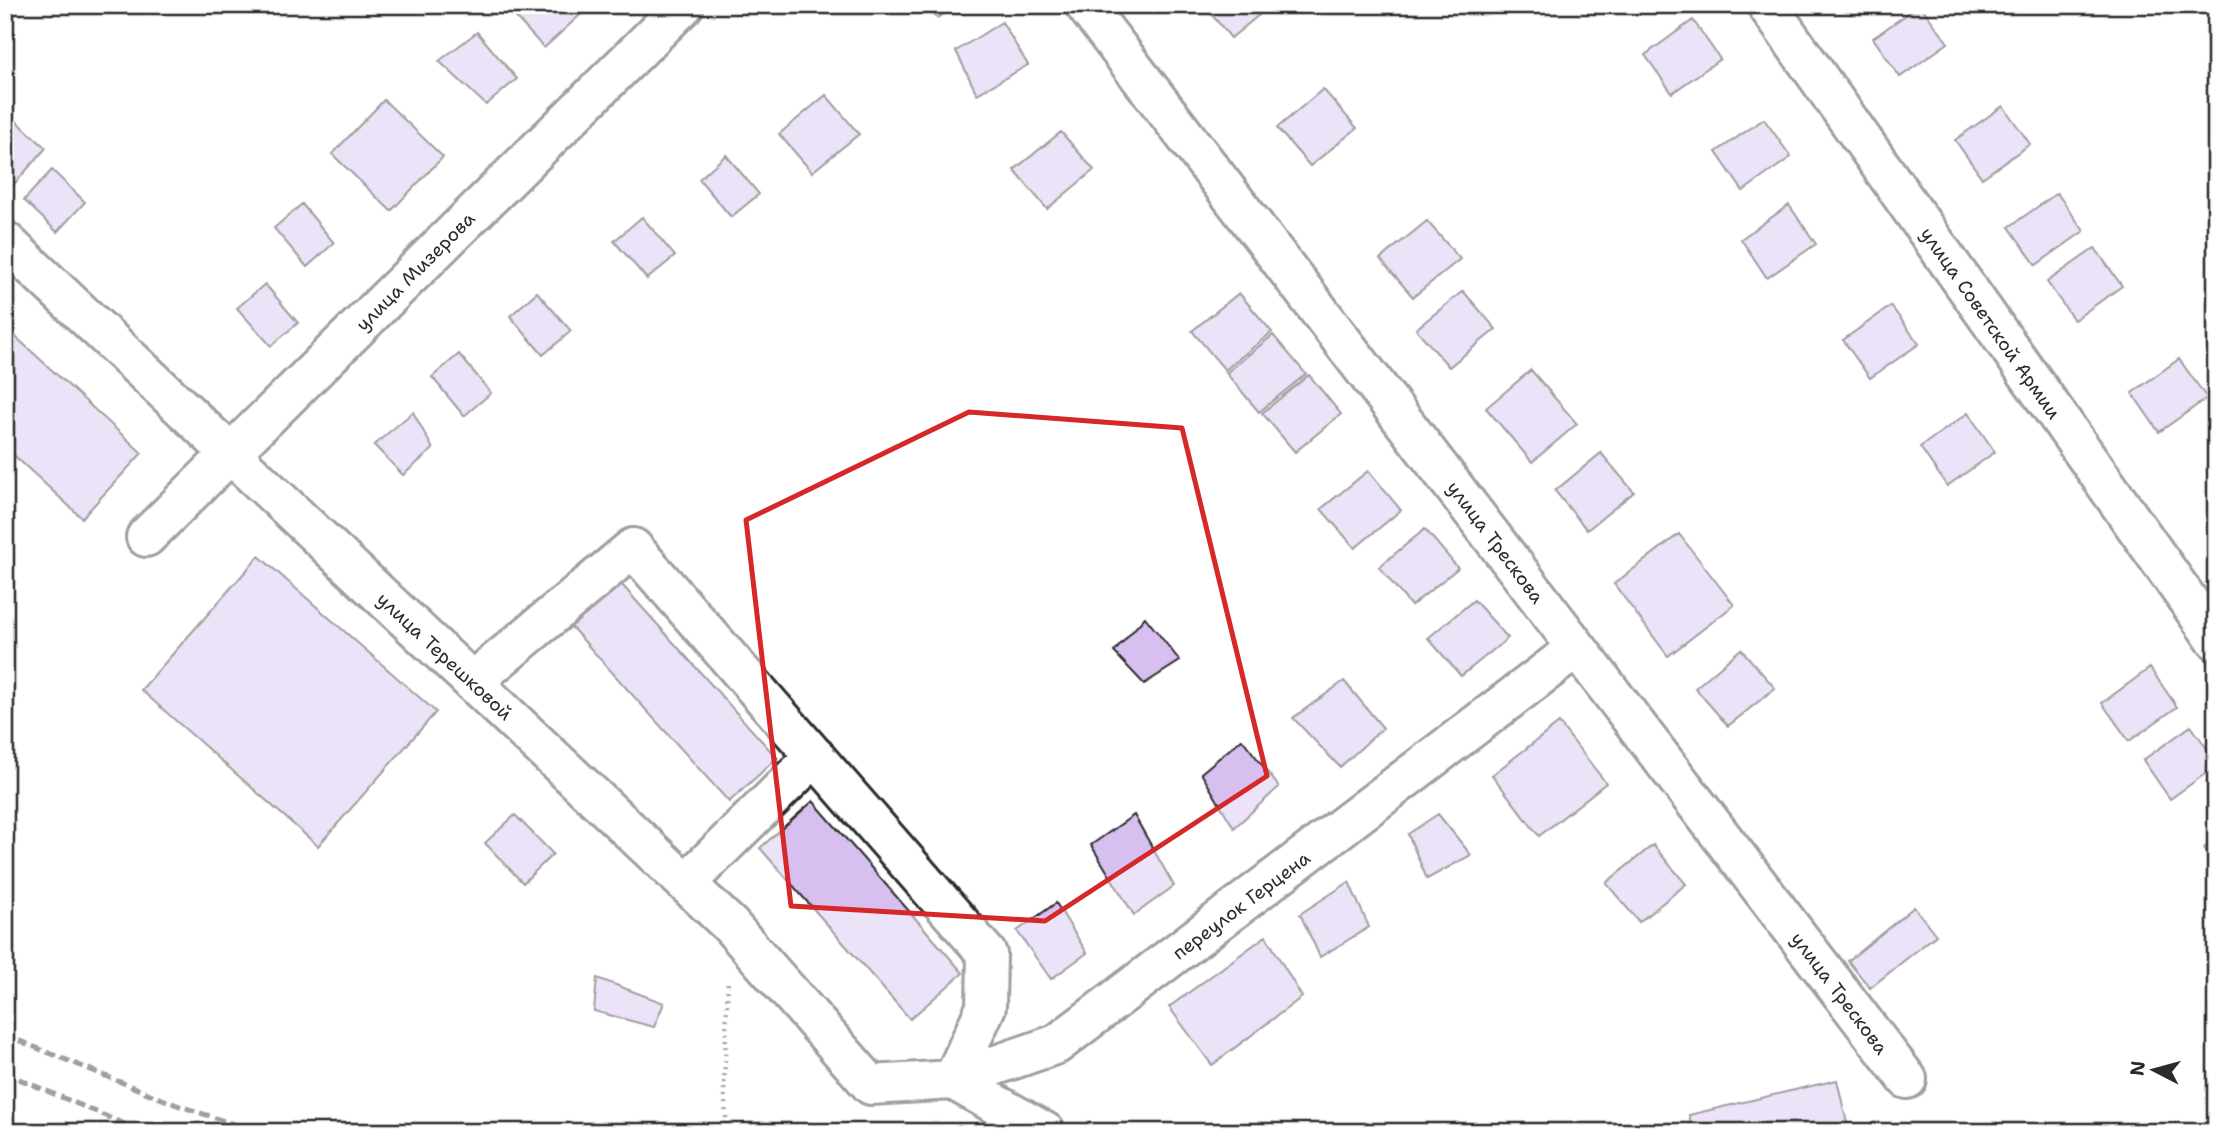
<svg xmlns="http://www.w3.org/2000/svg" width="2221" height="1137" font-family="'Shantell Sans',sans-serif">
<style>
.building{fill:#d7c0ef;stroke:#2b2b2b;stroke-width:2}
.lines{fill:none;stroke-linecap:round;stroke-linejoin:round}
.minor-casing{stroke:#2b2b2b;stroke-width:44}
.path{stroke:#2b2b2b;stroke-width:4.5;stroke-dasharray:2 5;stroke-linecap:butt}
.minor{stroke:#fff;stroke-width:38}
.rail{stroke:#2b2b2b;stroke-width:5;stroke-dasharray:10 5;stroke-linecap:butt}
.marked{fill:none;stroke:#d62828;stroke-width:5;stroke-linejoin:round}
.labels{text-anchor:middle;stroke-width:5;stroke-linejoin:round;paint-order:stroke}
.street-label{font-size:19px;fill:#2b2b2b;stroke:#fff}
</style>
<rect width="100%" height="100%" fill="#fff"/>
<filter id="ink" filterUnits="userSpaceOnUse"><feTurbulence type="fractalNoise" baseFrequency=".0143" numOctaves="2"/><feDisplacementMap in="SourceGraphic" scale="14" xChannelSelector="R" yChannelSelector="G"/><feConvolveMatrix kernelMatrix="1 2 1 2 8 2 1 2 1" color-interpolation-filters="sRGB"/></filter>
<g filter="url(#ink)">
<path class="building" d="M 516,5 L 591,5 L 544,48 L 510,11 Z
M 919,5 L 957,5 L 937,18 Z
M 1204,5 L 1271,5 L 1231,38 Z
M 1920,5 L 1948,43 L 1900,77 L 1873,38 Z
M 1693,20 L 1720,59 L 1672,93 L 1645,55 Z
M 1002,22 L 1028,65 L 977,94 L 956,51 Z
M 477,32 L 517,79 L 486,105 L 439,61 Z
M 1323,89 L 1357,128 L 1310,166 L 1277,128 Z
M 826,95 L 859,134 L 812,172 L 779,134 Z
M 384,100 L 443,157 L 391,211 L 332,154 Z
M 2003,106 L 2030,144 L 1982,178 L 1955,140 Z
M 14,119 L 46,148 L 9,190 L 5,187 L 5,128 Z
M 1764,119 L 1791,157 L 1743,191 L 1716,152 Z
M 1061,132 L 1094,170 L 1047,209 L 1014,170 Z
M 726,155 L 759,194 L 731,217 L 699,179 Z
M 52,170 L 85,202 L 57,232 L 24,200 Z
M 2057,193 L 2084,231 L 2036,265 L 2009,227 Z
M 302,204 L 334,243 L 307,267 L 274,228 Z
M 1789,205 L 1816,244 L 1767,278 L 1741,239 Z
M 642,217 L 675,256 L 647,279 L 614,241 Z
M 1427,221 L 1460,259 L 1413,297 L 1380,259 Z
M 2095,248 L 2122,286 L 2074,320 L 2047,282 Z
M 265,284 L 298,323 L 271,346 L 237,308 Z
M 1463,291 L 1496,329 L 1449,367 L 1416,329 Z
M 537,292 L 571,331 L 543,355 L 510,316 Z
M 1239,293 L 1272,332 L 1225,370 L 1192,331 Z
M 1891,306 L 1919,344 L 1870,378 L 1843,340 Z
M 5,327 L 142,453 L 82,518 L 5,447 Z
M 1273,335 L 1306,374 L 1259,412 L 1226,373 Z
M 459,354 L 491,393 L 464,416 L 432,377 Z
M 2179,359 L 2207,398 L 2159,432 L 2132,393 Z
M 1531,370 L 1577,424 L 1532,462 L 1486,408 Z
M 1309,375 L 1341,414 L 1295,452 L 1262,413 Z
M 413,412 L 433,449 L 403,475 L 374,445 Z
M 1968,413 L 1995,452 L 1947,486 L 1920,447 Z
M 1601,453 L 1634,492 L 1587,530 L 1555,491 Z
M 1368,471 L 1401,510 L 1355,548 L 1321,509 Z
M 1425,529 L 1458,568 L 1411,606 L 1379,567 Z
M 1679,534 L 1734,605 L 1668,656 L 1614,584 Z
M 259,556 L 436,712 L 318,846 L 141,690 Z
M 614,576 L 777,758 L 729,802 L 565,620 Z
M 1474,600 L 1508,638 L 1461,676 L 1428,638 Z
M 1145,617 L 1180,661 L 1144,684 L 1114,652 Z
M 1741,649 L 1775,688 L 1728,726 L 1695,688 Z
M 2150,668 L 2177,707 L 2129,741 L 2102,703 Z
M 1344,681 L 1383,728 L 1340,767 L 1293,718 Z
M 1559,723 L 1606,783 L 1539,836 L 1492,775 Z
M 2191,726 L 2216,761 L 2216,766 L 2170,799 L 2143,760 Z
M 1242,739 L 1279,787 L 1234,828 L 1201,773 Z
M 813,801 L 963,973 L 910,1019 L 760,848 Z
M 1438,814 L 1471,855 L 1427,879 L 1408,834 Z
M 515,815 L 553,854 L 523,883 L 485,843 Z
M 1134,815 L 1174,886 L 1134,915 L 1091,845 Z
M 2216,839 L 2216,865 L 2204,848 Z
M 1653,845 L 1686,884 L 1639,922 L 1606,883 Z
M 1349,882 L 1369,927 L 1320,957 L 1300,914 Z
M 1056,903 L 1087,953 L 1051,979 L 1017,931 Z
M 1914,907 L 1936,935 L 1870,988 L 1848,961 Z
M 1266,936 L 1302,997 L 1212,1065 L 1169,1007 Z
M 597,978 L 664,1003 L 654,1027 L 594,1011 Z
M 1837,1080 L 1849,1132 L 1693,1132 L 1689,1115 Z"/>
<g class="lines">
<defs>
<path id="minor" d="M 1085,5 L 1907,1079
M 1767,5 L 2216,640
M 5,241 L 730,925 L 871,1085 L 953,1080 L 1057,1044 L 1577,648
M 146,537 L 684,5
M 472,682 L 633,548 L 987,954 L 986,1007 L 953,1080 L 1045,1132
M 686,883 L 815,756"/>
</defs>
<use href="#minor" class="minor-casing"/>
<path class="path" d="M 727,1132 L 724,1087 L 728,979"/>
<use href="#minor" class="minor"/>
<path class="rail" d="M 5,1035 L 177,1105 L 257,1132
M 5,1073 L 143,1132"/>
</g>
</g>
<path d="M0 0H2221V1137H0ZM 969,412 L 1182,428 L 1267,776 L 1045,921 L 791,906 L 746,520 Z" fill="#fff" fill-opacity=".55" fill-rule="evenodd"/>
<path class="marked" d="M 969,412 L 1182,428 L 1267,776 L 1045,921 L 791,906 L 746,520 Z"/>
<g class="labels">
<g class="street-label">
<text transform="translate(415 271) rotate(-45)" y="7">улица Мизерова</text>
<text transform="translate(1991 323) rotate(55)" y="7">улица Советской Армии</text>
<text transform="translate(1496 542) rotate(53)" y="7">улица Трескова</text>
<text transform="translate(445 656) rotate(43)" y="7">улица Терешковой</text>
<text transform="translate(1241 905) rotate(-37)" y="7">переулок Герцена</text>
<text transform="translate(1840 993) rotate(53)" y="7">улица Трескова</text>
</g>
</g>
<rect width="2221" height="1137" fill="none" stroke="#fff" stroke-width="28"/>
<rect x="14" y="14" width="2193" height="1109" fill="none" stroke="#2b2b2b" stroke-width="2.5" filter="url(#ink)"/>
<g transform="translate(2154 1070) rotate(276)" stroke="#ffffff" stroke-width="5" paint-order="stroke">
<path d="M0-5L12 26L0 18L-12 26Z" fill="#2b2b2b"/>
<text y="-10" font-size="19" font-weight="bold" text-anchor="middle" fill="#2b2b2b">N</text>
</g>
</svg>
